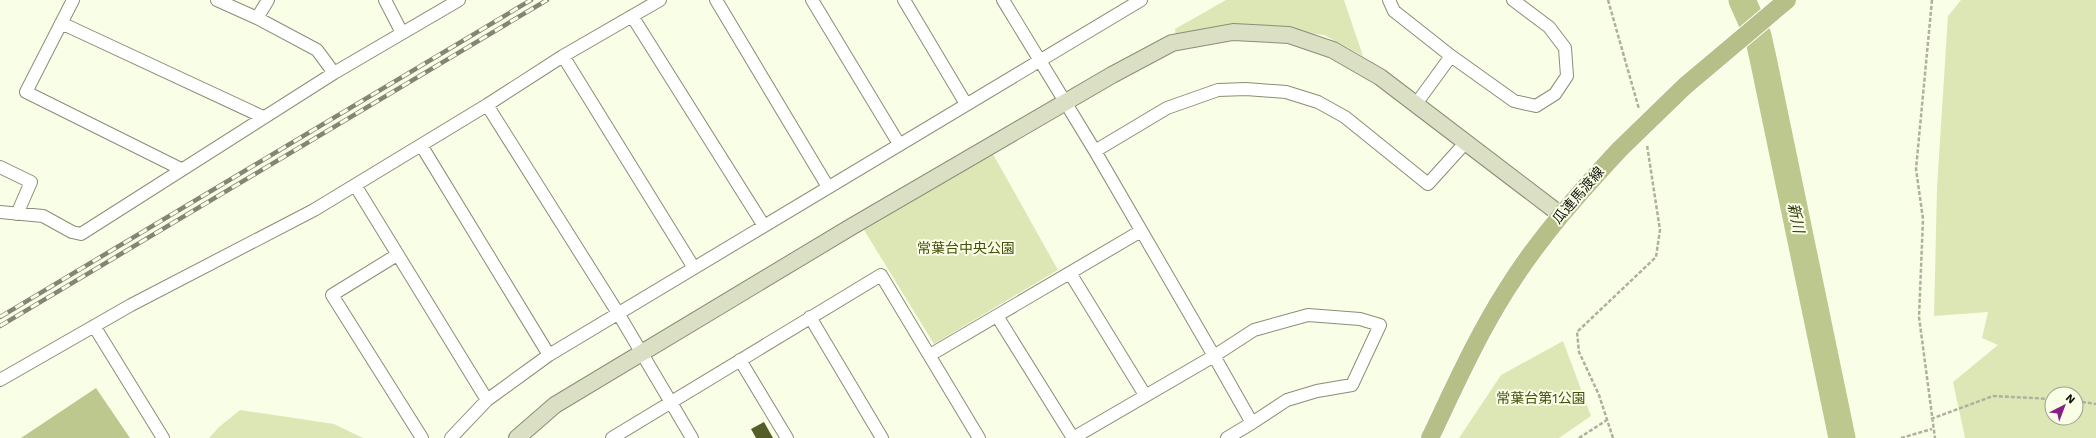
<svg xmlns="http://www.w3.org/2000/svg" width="2096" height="438" font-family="'Work Sans','Noto Sans JP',sans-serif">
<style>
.green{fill:#dde7b6;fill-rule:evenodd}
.water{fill:#bcc88e}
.pier{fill:#f9ffe6}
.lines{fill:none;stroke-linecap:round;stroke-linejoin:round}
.river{stroke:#bcc88e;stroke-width:27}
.building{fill:#545d27}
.street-casing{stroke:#898e78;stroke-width:14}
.secondary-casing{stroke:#898e78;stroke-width:18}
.primary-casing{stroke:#fff;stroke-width:20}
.path{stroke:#adb19e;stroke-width:2.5;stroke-dasharray:4 2;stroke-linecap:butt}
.street{stroke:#fff;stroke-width:12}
.secondary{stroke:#dbdfc4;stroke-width:16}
.primary{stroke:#b7bf89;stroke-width:18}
.rail-casing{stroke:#828675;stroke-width:4.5}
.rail{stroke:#f9ffe6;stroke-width:3;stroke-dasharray:9;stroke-linecap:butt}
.primary-bridge-casing{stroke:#fff;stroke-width:20;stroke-linecap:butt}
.primary-bridge{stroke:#b7bf89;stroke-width:18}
.labels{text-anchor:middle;stroke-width:4;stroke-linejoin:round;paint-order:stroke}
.street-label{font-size:14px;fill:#13150d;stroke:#f9ffe6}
.park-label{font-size:14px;fill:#464e0c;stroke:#f9ffe6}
.water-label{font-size:15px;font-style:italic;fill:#33390d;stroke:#f9ffe6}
</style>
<rect width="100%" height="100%" fill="#f9ffe6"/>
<path class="green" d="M 1226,0 L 1344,0 L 1363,56 L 1324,35 L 1233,25 L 1176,37 L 1175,29 Z
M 1961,0 L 2096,0 L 2096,438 L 1965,438 L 1953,382 L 1998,345 L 1982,338 L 1988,312 L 1934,316 L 1937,187 L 1948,16 ZM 2052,394 L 2076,394 L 2076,418 L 2052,418 Z
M 993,154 L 1058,270 L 934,344 L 864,230 Z
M 1563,341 L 1591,416 L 1559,438 L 1459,438 L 1501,375 Z
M 240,410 L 334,424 L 363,438 L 209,438 L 219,427 Z"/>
<path class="water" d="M 1737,0 L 1748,0 L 1763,34 L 1769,61 L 1760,63 L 1754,37 Z
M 96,388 L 130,438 L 21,438 Z"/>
<path class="pier" d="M 1754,10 L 1765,37 L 1754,46 L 1743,18 Z"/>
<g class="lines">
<path class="river" d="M 1742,0 L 1758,36 L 1764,63 L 1842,438"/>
</g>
<path class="building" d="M 764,422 L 773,438 L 756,438 L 751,429 Z"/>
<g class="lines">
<defs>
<path id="street" d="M 73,0 L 26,92 L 181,169
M 217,0 L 257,18 L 317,50 L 334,73
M 385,0 L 402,33
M 716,0 L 828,187
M 812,0 L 899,144
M 904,0 L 966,104
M 1003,0 L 1095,151 L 1214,356 L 1073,438
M 1389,0 L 1394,11 L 1451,56 L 1514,101 L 1536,106 L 1555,94 L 1567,76 L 1565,48 L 1549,27 L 1513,0
M 632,16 L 764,226
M 257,18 L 268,0
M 61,23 L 263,117
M 563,56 L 694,268
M 1416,104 L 1451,56
M 487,105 L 618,313 L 692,438
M 421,145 L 549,355
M 1095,151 L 1167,108 L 1218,90 L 1246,89 L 1286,92 L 1318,102 L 1345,117 L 1428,184 L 1466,142
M 0,167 L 31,182 L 17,214
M 355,185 L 487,400
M 0,212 L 43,216 L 72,232 L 81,234 L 334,73 L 459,0
M 397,255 L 332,295 L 422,438
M 1070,273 L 1145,395
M 997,316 L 1073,438
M 810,317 L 882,438
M 94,326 L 163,438
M 930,355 L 1141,231
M 740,360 L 787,438
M 0,380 L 131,305 L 314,210 L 487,105 L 563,56 L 660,0
M 451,438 L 487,400 L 549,355 L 1141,0
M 612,438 L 881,275 L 979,438
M 1227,438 L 1252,423 L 1214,356 L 1254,330 L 1308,315 L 1360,319 L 1380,325 L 1352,385 L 1317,391 L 1287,400 L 1252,423"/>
<path id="secondary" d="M 517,438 L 555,405 L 851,227 L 1112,75 L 1172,43 L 1233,32 L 1289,35 L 1333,50 L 1380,77 L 1561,215"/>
<path id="primary" d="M 1430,438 C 1454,388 1477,336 1507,289 C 1539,238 1579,193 1620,149"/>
</defs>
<use href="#street" class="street-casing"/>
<use href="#secondary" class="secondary-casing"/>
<use href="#primary" class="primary-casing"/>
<path class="path" d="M 1608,0 L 1639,109
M 1932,0 L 1916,169 L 1923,219 L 1919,317 L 1935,438
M 2076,401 L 2096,404
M 1931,419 L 1993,396 L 2052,399
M 1579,438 L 1607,420
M 1613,438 L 1599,395 L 1579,352 L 1577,332 L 1656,257 L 1660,230 L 1647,145
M 1901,438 L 1932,429"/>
<use href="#street" class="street"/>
<use href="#secondary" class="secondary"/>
<use href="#primary" class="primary"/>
<defs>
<path id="rail" d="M 0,317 L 531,0
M 0,326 L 547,0"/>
</defs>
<use href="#rail" class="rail-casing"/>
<use href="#rail" class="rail"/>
<defs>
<path id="primary-bridge" d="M 1620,149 L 1685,86 L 1787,0"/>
</defs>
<use href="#primary-bridge" class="primary-bridge-casing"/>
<use href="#primary-bridge" class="primary-bridge"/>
</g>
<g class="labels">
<g class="street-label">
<text transform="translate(1578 195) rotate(-49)" y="5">瓜連馬渡線</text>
</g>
<g class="park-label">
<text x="966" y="253">常葉台中央公園</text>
<text x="1541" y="403">常葉台第1公園</text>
</g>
<g class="water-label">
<text transform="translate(1796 218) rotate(78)" y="5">新川</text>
</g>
</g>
<g transform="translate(2064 406) rotate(42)"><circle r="19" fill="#f9ffe6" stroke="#9da18f"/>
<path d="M0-3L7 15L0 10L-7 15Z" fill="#862088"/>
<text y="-6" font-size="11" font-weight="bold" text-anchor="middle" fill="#13150d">N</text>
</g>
</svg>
